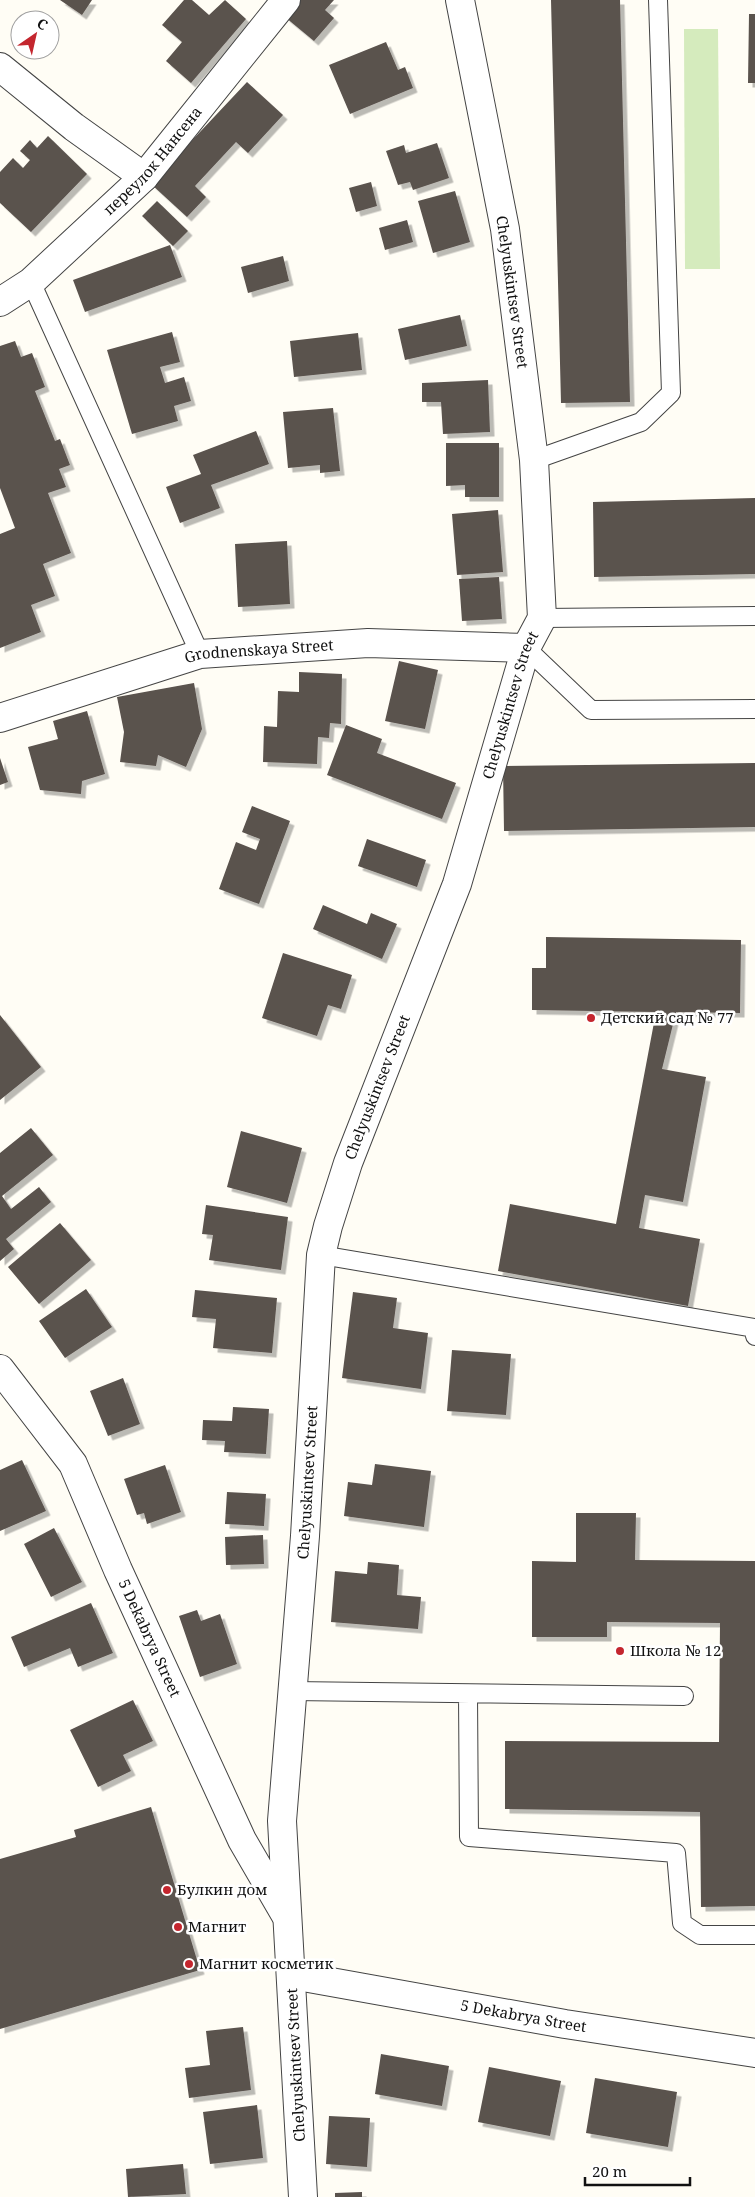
<svg xmlns="http://www.w3.org/2000/svg" width="755" height="2197" font-family="'Noto Serif',serif">
<style>
.green{fill:#d5ebbd}
.building{fill:#5a524d;filter:url(#shadow)}
.lines{fill:none;stroke-linecap:round;stroke-linejoin:round}
.lane-casing{stroke:#444;stroke-width:20}
.street-casing{stroke:#444;stroke-width:30}
.lane{stroke:#fff;stroke-width:18}
.street{stroke:#fff;stroke-width:28}
.poi-dot{fill:#c4262e;stroke:#fff;stroke-width:2}
.labels{text-anchor:middle;stroke-width:5;stroke-linejoin:round;paint-order:stroke}
.street-label{font-size:15px;fill:#111;stroke:#fff}
.poi-label{font-size:15px;fill:#111;stroke:#fff;text-anchor:start}
</style>
<defs>
<filter id="shadow"><feDropShadow dx="4.5" dy="4.5" stdDeviation="0" flood-color="#0004"/></filter>
</defs>
<rect width="100%" height="100%" fill="#fffdf5"/>
<path class="green" d="M 684,29 L 718,29 L 720,269 L 685,269 Z"/>
<path class="building" d="M 60,0 L 92,0 L 82,15 Z
M 184,0 L 192,0 L 209,15 L 225,0 L 246,19 L 191,83 L 166,61 L 182,42 L 162,25 Z
M 300,0 L 334,0 L 325,10 L 334,18 L 314,41 L 285,17 Z
M 551,0 L 620,0 L 630,402 L 561,403 Z
M 749,14 L 755,14 L 755,83 L 748,83 Z
M 386,42 L 398,70 L 405,67 L 413,88 L 350,114 L 329,65 Z
M 247,82 L 283,115 L 248,153 L 236,142 L 195,186 L 206,197 L 187,217 L 151,184 Z
M 48,136 L 87,174 L 31,232 L 0,203 L 0,172 L 13,158 L 23,168 L 30,160 L 20,151 L 30,140 L 37,148 Z
M 437,143 L 449,178 L 413,190 L 410,182 L 398,185 L 386,151 L 404,145 L 406,153 Z
M 371,182 L 377,206 L 356,212 L 349,188 Z
M 455,191 L 470,242 L 433,253 L 418,201 Z
M 157,201 L 188,231 L 173,246 L 142,216 Z
M 407,220 L 413,242 L 385,250 L 379,228 Z
M 170,245 L 182,277 L 85,312 L 73,280 Z
M 283,256 L 289,281 L 248,293 L 241,267 Z
M 460,315 L 467,346 L 405,360 L 398,329 Z
M 172,332 L 180,362 L 160,367 L 165,383 L 184,377 L 191,401 L 174,406 L 178,421 L 132,434 L 107,350 Z
M 358,333 L 362,370 L 294,377 L 290,341 Z
M 15,341 L 21,357 L 32,353 L 45,387 L 35,391 L 55,441 L 60,439 L 70,465 L 59,469 L 66,487 L 48,493 L 71,553 L 43,564 L 55,596 L 31,605 L 41,632 L 0,648 L 0,534 L 15,528 L 0,488 L 0,346 Z
M 488,380 L 490,432 L 443,434 L 441,402 L 422,402 L 422,383 Z
M 333,408 L 340,471 L 320,473 L 320,465 L 288,468 L 283,412 Z
M 256,431 L 269,464 L 211,485 L 220,508 L 180,523 L 166,487 L 201,474 L 193,455 Z
M 446,443 L 499,443 L 499,497 L 465,497 L 465,485 L 446,486 Z
M 755,498 L 755,574 L 594,577 L 593,502 Z
M 498,510 L 503,572 L 457,575 L 452,514 Z
M 287,541 L 290,604 L 238,607 L 235,544 Z
M 499,577 L 502,619 L 462,621 L 459,579 Z
M 399,661 L 438,670 L 425,729 L 385,721 Z
M 299,672 L 342,674 L 341,724 L 330,723 L 329,738 L 318,737 L 317,764 L 263,762 L 264,726 L 277,727 L 278,691 L 299,692 Z
M 194,683 L 202,729 L 186,767 L 158,755 L 156,766 L 120,762 L 124,732 L 117,697 Z
M 87,711 L 105,774 L 82,781 L 81,794 L 40,790 L 28,747 L 58,739 L 53,721 Z
M 346,725 L 382,739 L 377,753 L 456,783 L 442,819 L 327,775 Z
M 0,758 L 8,782 L 0,785 Z
M 755,763 L 755,827 L 504,831 L 503,766 Z
M 252,806 L 290,821 L 259,904 L 219,889 L 236,842 L 256,850 L 260,839 L 242,832 Z
M 367,839 L 426,860 L 417,887 L 358,866 Z
M 323,905 L 367,924 L 371,913 L 397,924 L 382,959 L 313,929 Z
M 546,937 L 741,940 L 740,1013 L 676,1012 L 662,1069 L 706,1077 L 683,1202 L 645,1195 L 639,1228 L 700,1239 L 688,1306 L 498,1271 L 510,1204 L 616,1224 L 656,1012 L 532,1010 L 532,968 L 546,968 Z
M 283,953 L 352,975 L 341,1009 L 328,1005 L 317,1036 L 262,1018 Z
M 0,1015 L 41,1067 L 0,1100 Z
M 31,1128 L 53,1155 L 2,1196 L 11,1209 L 39,1187 L 51,1202 L 6,1239 L 14,1249 L 0,1261 L 0,1153 Z
M 241,1131 L 302,1148 L 287,1203 L 227,1187 Z
M 206,1205 L 288,1217 L 281,1270 L 209,1260 L 213,1235 L 202,1234 Z
M 60,1223 L 91,1260 L 39,1304 L 8,1267 Z
M 86,1289 L 112,1327 L 65,1358 L 39,1321 Z
M 195,1290 L 277,1298 L 272,1353 L 213,1348 L 216,1319 L 192,1317 Z
M 353,1292 L 397,1298 L 393,1328 L 428,1333 L 421,1389 L 342,1378 Z
M 452,1350 L 511,1354 L 506,1415 L 447,1411 Z
M 123,1378 L 140,1424 L 108,1436 L 90,1391 Z
M 233,1407 L 269,1409 L 266,1454 L 224,1452 L 225,1441 L 202,1440 L 203,1420 L 232,1421 Z
M 22,1460 L 46,1511 L 0,1531 L 0,1470 Z
M 375,1464 L 431,1471 L 424,1527 L 344,1516 L 348,1482 L 372,1485 Z
M 165,1465 L 181,1512 L 147,1524 L 144,1513 L 137,1515 L 124,1479 Z
M 227,1492 L 266,1494 L 264,1526 L 225,1524 Z
M 576,1513 L 636,1513 L 635,1560 L 755,1561 L 755,1906 L 701,1907 L 700,1812 L 505,1809 L 505,1741 L 719,1742 L 720,1623 L 607,1622 L 607,1637 L 532,1637 L 532,1561 L 576,1562 Z
M 54,1528 L 82,1582 L 51,1597 L 24,1544 Z
M 263,1535 L 264,1564 L 226,1565 L 225,1537 Z
M 368,1562 L 399,1565 L 397,1595 L 421,1597 L 418,1629 L 331,1622 L 335,1571 L 367,1574 Z
M 91,1603 L 113,1653 L 78,1667 L 70,1648 L 24,1667 L 11,1637 Z
M 197,1610 L 201,1621 L 220,1614 L 237,1664 L 200,1677 L 179,1616 Z
M 133,1700 L 153,1741 L 123,1755 L 131,1771 L 98,1787 L 70,1730 Z
M 151,1807 L 200,1970 L 0,2029 L 0,1859 L 76,1837 L 74,1830 Z
M 243,2027 L 251,2090 L 189,2098 L 185,2068 L 210,2065 L 206,2031 Z
M 381,2054 L 449,2066 L 442,2106 L 375,2094 Z
M 489,2067 L 561,2081 L 550,2136 L 478,2122 Z
M 595,2078 L 677,2092 L 668,2147 L 586,2133 Z
M 257,2105 L 263,2158 L 210,2164 L 203,2112 Z
M 329,2116 L 370,2118 L 367,2167 L 326,2164 Z
M 183,2164 L 186,2194 L 128,2197 L 126,2169 Z
M 362,2192 L 362,2197 L 335,2197 L 335,2193 Z"/>
<g class="lines">
<defs>
<path id="lane" d="M 31,282 L 200,654
M 534,460 L 641,422 L 671,393 L 658,0
M 542,618 L 755,616
M 526,648 L 591,710 L 755,709
M 321,1255 L 754,1328 L 755,1336
M 292,1691 L 684,1696
M 468,1694 L 469,1837 L 676,1853 L 682,1923 L 700,1935 L 755,1935"/>
<g id="street">
<path d="M 0,67 L 74,127 L 144,177"/>
<path id="s1" d="M 0,302 L 31,282 L 144,177 L 286,0"/>
<path id="s2" d="M 0,718 L 200,654 L 368,643 L 526,648"/>
<path id="s3" d="M 0,1369 L 73,1464 L 118,1570 L 242,1840 L 285,1914"/>
<path id="s4" d="M 292,1975 L 565,2024 L 755,2053"/>
<path id="s5" d="M 303,2197 L 282,1821 L 305,1536 L 321,1255 L 328,1226 L 348,1163 L 457,884 L 526,648 L 542,618 L 534,460 L 505,229 L 460,0"/>
</g>
</defs>
<use href="#lane" class="lane-casing"/>
<use href="#street" class="street-casing"/>
<use href="#lane" class="lane"/>
<use href="#street" class="street"/>
</g>
<g class="poi-dot">
<circle cx="591" cy="1018" r="5"/>
<circle cx="620" cy="1651" r="5"/>
<circle cx="167" cy="1890" r="5"/>
<circle cx="178" cy="1927" r="5"/>
<circle cx="189" cy="1964" r="5"/>
</g>
<g class="labels">
<g class="street-label">
<text dy="5" stroke="none"><textPath href="#s1" startOffset="209">переулок Нансена</textPath></text>
<text transform="translate(512 292) rotate(82)" y="5">Chelyuskintsev Street</text>
<text dy="5" stroke="none"><textPath href="#s2" startOffset="269">Grodnenskaya Street</textPath></text>
<text dy="5" stroke="none"><textPath href="#s5" startOffset="1526">Chelyuskintsev Street</textPath></text>
<text dy="5" stroke="none"><textPath href="#s5" startOffset="1121">Chelyuskintsev Street</textPath></text>
<text dy="5" stroke="none"><textPath href="#s5" startOffset="716">Chelyuskintsev Street</textPath></text>
<text dy="5" stroke="none"><textPath href="#s3" startOffset="310">5 Dekabrya Street</textPath></text>
<text dy="5" stroke="none"><textPath href="#s4" startOffset="235">5 Dekabrya Street</textPath></text>
<text transform="translate(296 2065) rotate(-93)" y="5">Chelyuskintsev Street</text>
</g>
<g class="poi-label">
<text x="601" y="1023">Детский сад № 77</text>
<text x="630" y="1656">Школа № 12</text>
<text x="177" y="1895">Булкин дом</text>
<text x="188" y="1932">Магнит</text>
<text x="199" y="1969">Магнит косметик</text>
</g>
</g>
<g transform="translate(35 35) rotate(34)"><circle r="24" fill="#ffffff" stroke="#a0a0a0"/>
<path d="M0-4L9 19L0 12L-9 19Z" fill="#c4262e"/>
<text y="-8" font-size="14" font-weight="bold" text-anchor="middle" fill="#111111">С</text>
</g>
<path d="M585 2177v8h105v-8" fill="none" stroke="#111111" stroke-width="2.5"/>
<text x="592" y="2177" font-size="15" fill="#111111" stroke="#ffffff" stroke-width="4" paint-order="stroke">20 m</text>
</svg>
